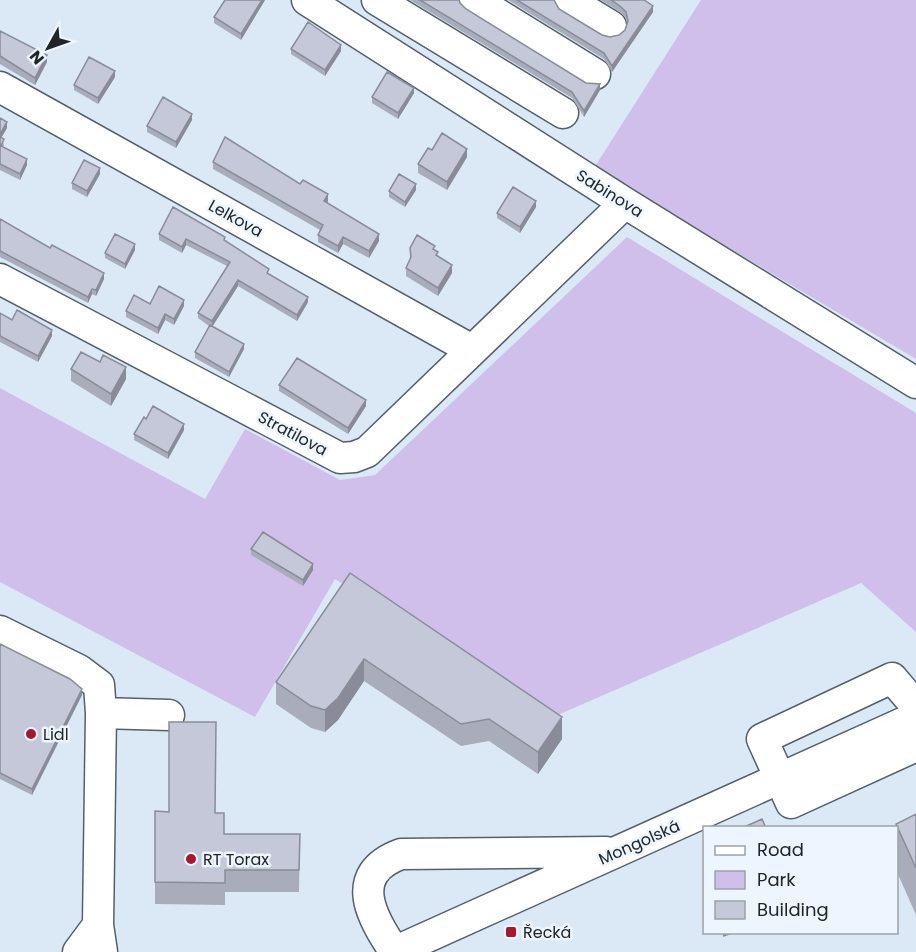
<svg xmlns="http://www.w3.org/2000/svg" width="916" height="952" font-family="Poppins,sans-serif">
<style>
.green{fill:#cfbfea}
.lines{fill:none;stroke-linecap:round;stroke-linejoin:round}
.minor-casing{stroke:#54606c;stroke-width:33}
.minor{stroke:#fff;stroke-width:30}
.wall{fill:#a9acbb}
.shaded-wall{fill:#898c98}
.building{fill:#c4c8d9;stroke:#898c98;stroke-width:1.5}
.poi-dot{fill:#ab162f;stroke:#edf5fe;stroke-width:2}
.labels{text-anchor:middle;stroke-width:5;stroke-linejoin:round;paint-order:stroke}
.street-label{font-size:16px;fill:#20252a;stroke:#edf5fe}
.poi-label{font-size:16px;fill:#20252a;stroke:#edf5fe;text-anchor:start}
</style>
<rect width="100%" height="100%" fill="#dbe9f7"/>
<path class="green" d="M 701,0 L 916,0 L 916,359 L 594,168 Z
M 627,237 L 916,413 L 916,632 L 861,583 L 553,717 L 335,579 L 255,717 L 0,582 L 0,388 L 205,499 L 245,429 L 340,480 L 375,475 Z"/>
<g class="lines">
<defs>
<path id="minor" d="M 307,0 L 625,203 L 916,383
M 377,0 L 563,113
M 475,0 L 595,74
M 568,0 L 611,26
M 0,87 L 472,350
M 0,279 L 340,458 L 354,457 L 367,452 L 625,203
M 0,631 L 79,670 L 99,685 L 101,713 L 169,715
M 916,706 L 892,678 L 762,739 L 791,803 L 916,746
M 101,713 L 98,925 L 102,952
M 78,952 L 98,925
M 394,952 L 916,717
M 395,952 C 372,919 346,874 401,854 L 606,852"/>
</defs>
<use href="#minor" class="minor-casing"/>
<use href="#minor" class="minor"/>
</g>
<path class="wall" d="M 265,0 L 241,40 L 214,23 L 214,17 Z
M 410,0 L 459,0 L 460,3 L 466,9 L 586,83 L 600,90 L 584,117 L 572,98 Z
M 508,0 L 554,0 L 559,9 L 602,35 L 610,37 L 619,35 L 625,30 L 627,23 L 626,18 L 620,12 L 601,0 L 644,0 L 653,12 L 612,72 L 604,59 Z
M 0,31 L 47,62 L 35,85 L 0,64 Z
M 291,49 L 341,51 L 325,76 L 291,54 Z
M 115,77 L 98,104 L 74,90 L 74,85 Z
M 414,93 L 398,119 L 372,103 L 372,97 Z
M 0,118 L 7,128 L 1,138 L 4,145 L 3,147 L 27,165 L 20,180 L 0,170 Z
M 192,120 L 176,148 L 147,132 L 147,126 Z
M 432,150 L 467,157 L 447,190 L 418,173 L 418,164 Z
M 213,162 L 328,201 L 327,203 L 379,241 L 369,258 L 343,244 L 338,253 L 318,242 L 318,235 L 320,230 L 213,169 Z
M 100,174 L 87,197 L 72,189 L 72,183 Z
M 416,190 L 405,207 L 389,197 L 389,191 Z
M 536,207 L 520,233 L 497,218 L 497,213 Z
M 0,220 L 104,279 L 96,296 L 92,294 L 88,303 L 0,257 Z
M 159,234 L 225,241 L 308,302 L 297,321 L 238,286 L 212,327 L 244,349 L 229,377 L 195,358 L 195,352 L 209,326 L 198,318 L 198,313 L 227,266 L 186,245 L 182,253 L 159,240 Z
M 410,248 L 435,250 L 438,256 L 452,273 L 438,296 L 406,276 L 406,268 L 410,259 Z
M 135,250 L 125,269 L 105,258 L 105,253 Z
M 150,304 L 184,306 L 174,325 L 165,320 L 158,334 L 126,317 L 126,311 Z
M 0,313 L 12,320 L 52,336 L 38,362 L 0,342 Z
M 100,362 L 126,379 L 111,406 L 71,381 L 71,369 Z
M 279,385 L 366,406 L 348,434 L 279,391 Z
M 184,430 L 168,459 L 134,440 L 134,434 Z
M 251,549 L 313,570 L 303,586 L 251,555 Z
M 350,573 L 562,739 L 538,774 L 489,741 L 461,746 L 364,681 L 338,720 L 325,732 L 311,728 L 276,704 L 276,682 Z
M 0,644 L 82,695 L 32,795 L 0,779 Z
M 155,811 L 216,813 L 224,834 L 300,834 L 299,892 L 225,892 L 225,905 L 155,904 Z
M 916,814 L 916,915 L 897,872 L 897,828 L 896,828 L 896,824 Z
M 703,845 L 705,845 L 705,896 L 703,892 Z"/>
<path class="shaded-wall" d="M 262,0 L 265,0 L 241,40 L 241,34 Z
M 653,6 L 653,12 L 612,72 L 612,66 Z
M 341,45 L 341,51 L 325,76 L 325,70 Z
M 47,55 L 47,62 L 35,85 L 35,78 Z
M 115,71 L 115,77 L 98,104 L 98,98 Z
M 600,84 L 600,90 L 584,117 L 584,111 Z
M 414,88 L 414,93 L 398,119 L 398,113 Z
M 192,114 L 192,120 L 176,148 L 176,142 Z
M 7,122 L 7,128 L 0,140 L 0,134 Z
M 467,149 L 467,157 L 447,190 L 447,182 Z
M 27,159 L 27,165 L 20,180 L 20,174 Z
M 100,168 L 100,174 L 87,197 L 87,191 Z
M 416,184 L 416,190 L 405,207 L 405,202 Z
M 328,194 L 328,201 L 324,208 L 324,201 Z
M 536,201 L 536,207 L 520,233 L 520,227 Z
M 379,234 L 379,241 L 369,258 L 369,251 Z
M 343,237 L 343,244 L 338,253 L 338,246 Z
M 186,239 L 186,245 L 182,253 L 182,247 Z
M 135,244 L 135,250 L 125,269 L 125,264 Z
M 452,265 L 452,273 L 438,296 L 438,288 Z
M 104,273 L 104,279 L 96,296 L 96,290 Z
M 238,280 L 238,286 L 212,327 L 212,321 Z
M 92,289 L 92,294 L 88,303 L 88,297 Z
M 308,297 L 308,302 L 297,321 L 297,315 Z
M 184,300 L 184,306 L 174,325 L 174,319 Z
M 165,314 L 165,320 L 158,334 L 158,328 Z
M 52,330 L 52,336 L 38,362 L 38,356 Z
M 244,344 L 244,349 L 229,377 L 229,372 Z
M 126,367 L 126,379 L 111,406 L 111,394 Z
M 366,400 L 366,406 L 348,434 L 348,428 Z
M 184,424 L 184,430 L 168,459 L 168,453 Z
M 313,564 L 313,570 L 303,586 L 303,580 Z
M 364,659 L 364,681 L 338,720 L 325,732 L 325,710 Z
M 82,689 L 82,695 L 32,795 L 32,789 Z
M 562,717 L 562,739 L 538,774 L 538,752 Z
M 723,933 L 734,933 L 723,937 Z"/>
<path class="building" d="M 225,0 L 262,0 L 241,34 L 214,17 Z
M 420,0 L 459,0 L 460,3 L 466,9 L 586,83 L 600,84 L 584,111 L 572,92 Z
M 517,0 L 554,0 L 559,9 L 602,35 L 610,37 L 619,35 L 625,30 L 628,21 L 626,12 L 620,6 L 611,0 L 644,0 L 653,6 L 612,66 L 604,53 Z
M 308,22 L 341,45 L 325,70 L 291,49 Z
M 0,31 L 47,55 L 35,78 L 0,56 Z
M 89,57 L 115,71 L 98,98 L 74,85 Z
M 387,72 L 414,88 L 398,113 L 372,97 Z
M 163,97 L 192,114 L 176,142 L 147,126 Z
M 0,118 L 7,122 L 0,134 Z
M 442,133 L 467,149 L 447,182 L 418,164 L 428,148 L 432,150 Z
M 0,137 L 4,139 L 1,146 L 27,159 L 20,174 L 0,164 Z
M 225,137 L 300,184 L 303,180 L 328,194 L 324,201 L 379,234 L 369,251 L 343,237 L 338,246 L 318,235 L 323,225 L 213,162 Z
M 84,160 L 100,168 L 87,191 L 72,183 Z
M 399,174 L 416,184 L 405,202 L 389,191 Z
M 513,187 L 536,201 L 520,227 L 497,213 Z
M 173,207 L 225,237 L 224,240 L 269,269 L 267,273 L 308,297 L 297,315 L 238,280 L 212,321 L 198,313 L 230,262 L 186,239 L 182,247 L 159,234 Z
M 0,219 L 50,248 L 52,245 L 104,273 L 96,290 L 92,289 L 88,297 L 0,251 Z
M 115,234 L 135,244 L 125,264 L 105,253 Z
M 417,235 L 435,246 L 433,249 L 438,252 L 436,255 L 452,265 L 438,288 L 406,268 L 411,257 L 410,248 Z
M 159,286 L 184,300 L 174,319 L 165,314 L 158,328 L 126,311 L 134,295 L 150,304 Z
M 17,310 L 52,330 L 38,356 L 0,336 L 0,313 L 12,320 Z
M 210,325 L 244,344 L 229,372 L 195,352 Z
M 81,352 L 100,362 L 103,355 L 126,367 L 111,394 L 71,369 Z
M 297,358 L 366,400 L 348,428 L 279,385 Z
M 153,406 L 184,424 L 168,453 L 134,434 L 144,417 L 146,419 Z
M 263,532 L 313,564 L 303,580 L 251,549 Z
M 350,573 L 562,717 L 538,752 L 489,719 L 461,724 L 364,659 L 338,698 L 325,710 L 311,706 L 276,682 Z
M 0,644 L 70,679 L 82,689 L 32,789 L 0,773 Z
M 169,722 L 216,722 L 215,813 L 224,813 L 224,834 L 300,834 L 299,870 L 225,870 L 225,883 L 155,882 L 155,811 L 169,812 Z
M 916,814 L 916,868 L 896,824 Z
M 762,819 L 766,828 L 742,828 Z"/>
<g class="poi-dot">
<circle cx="31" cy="734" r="6"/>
<circle cx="191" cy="859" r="6"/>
<rect x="505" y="926" width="12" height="12" rx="3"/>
</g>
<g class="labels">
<g class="street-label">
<text transform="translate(610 193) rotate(32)" y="6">Sabinova</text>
<text transform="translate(236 218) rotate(29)" y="6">Lelkova</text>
<text transform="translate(293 433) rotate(28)" y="6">Stratilova</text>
<text transform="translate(639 842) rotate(-24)" y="6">Mongolská</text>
</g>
<g class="poi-label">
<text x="43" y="740">Lidl</text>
<text x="203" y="865">RT Torax</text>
<text x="523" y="938">Řecká</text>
</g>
</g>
<rect x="703" y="826" width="195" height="108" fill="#edf5fe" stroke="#9ba2a9" stroke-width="1.5"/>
<rect x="715" y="846" width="30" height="9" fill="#ffffff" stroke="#9ba2a9" stroke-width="1.5"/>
<text x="757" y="856" font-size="18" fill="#20252a">Road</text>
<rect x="715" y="871" width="30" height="18" fill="#cfbfea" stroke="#9ba2a9" stroke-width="1.5"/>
<text x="757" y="886" font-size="18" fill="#20252a">Park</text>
<rect x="715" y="901" width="30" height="18" fill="#c4c8d9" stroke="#9ba2a9" stroke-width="1.5"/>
<text x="757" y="916" font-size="18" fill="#20252a">Building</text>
<g transform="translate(48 48) rotate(230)" stroke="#edf5fe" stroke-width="4.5" paint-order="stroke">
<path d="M0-4.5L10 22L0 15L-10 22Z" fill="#20252a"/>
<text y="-9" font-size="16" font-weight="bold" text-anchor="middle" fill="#20252a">N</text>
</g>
</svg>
